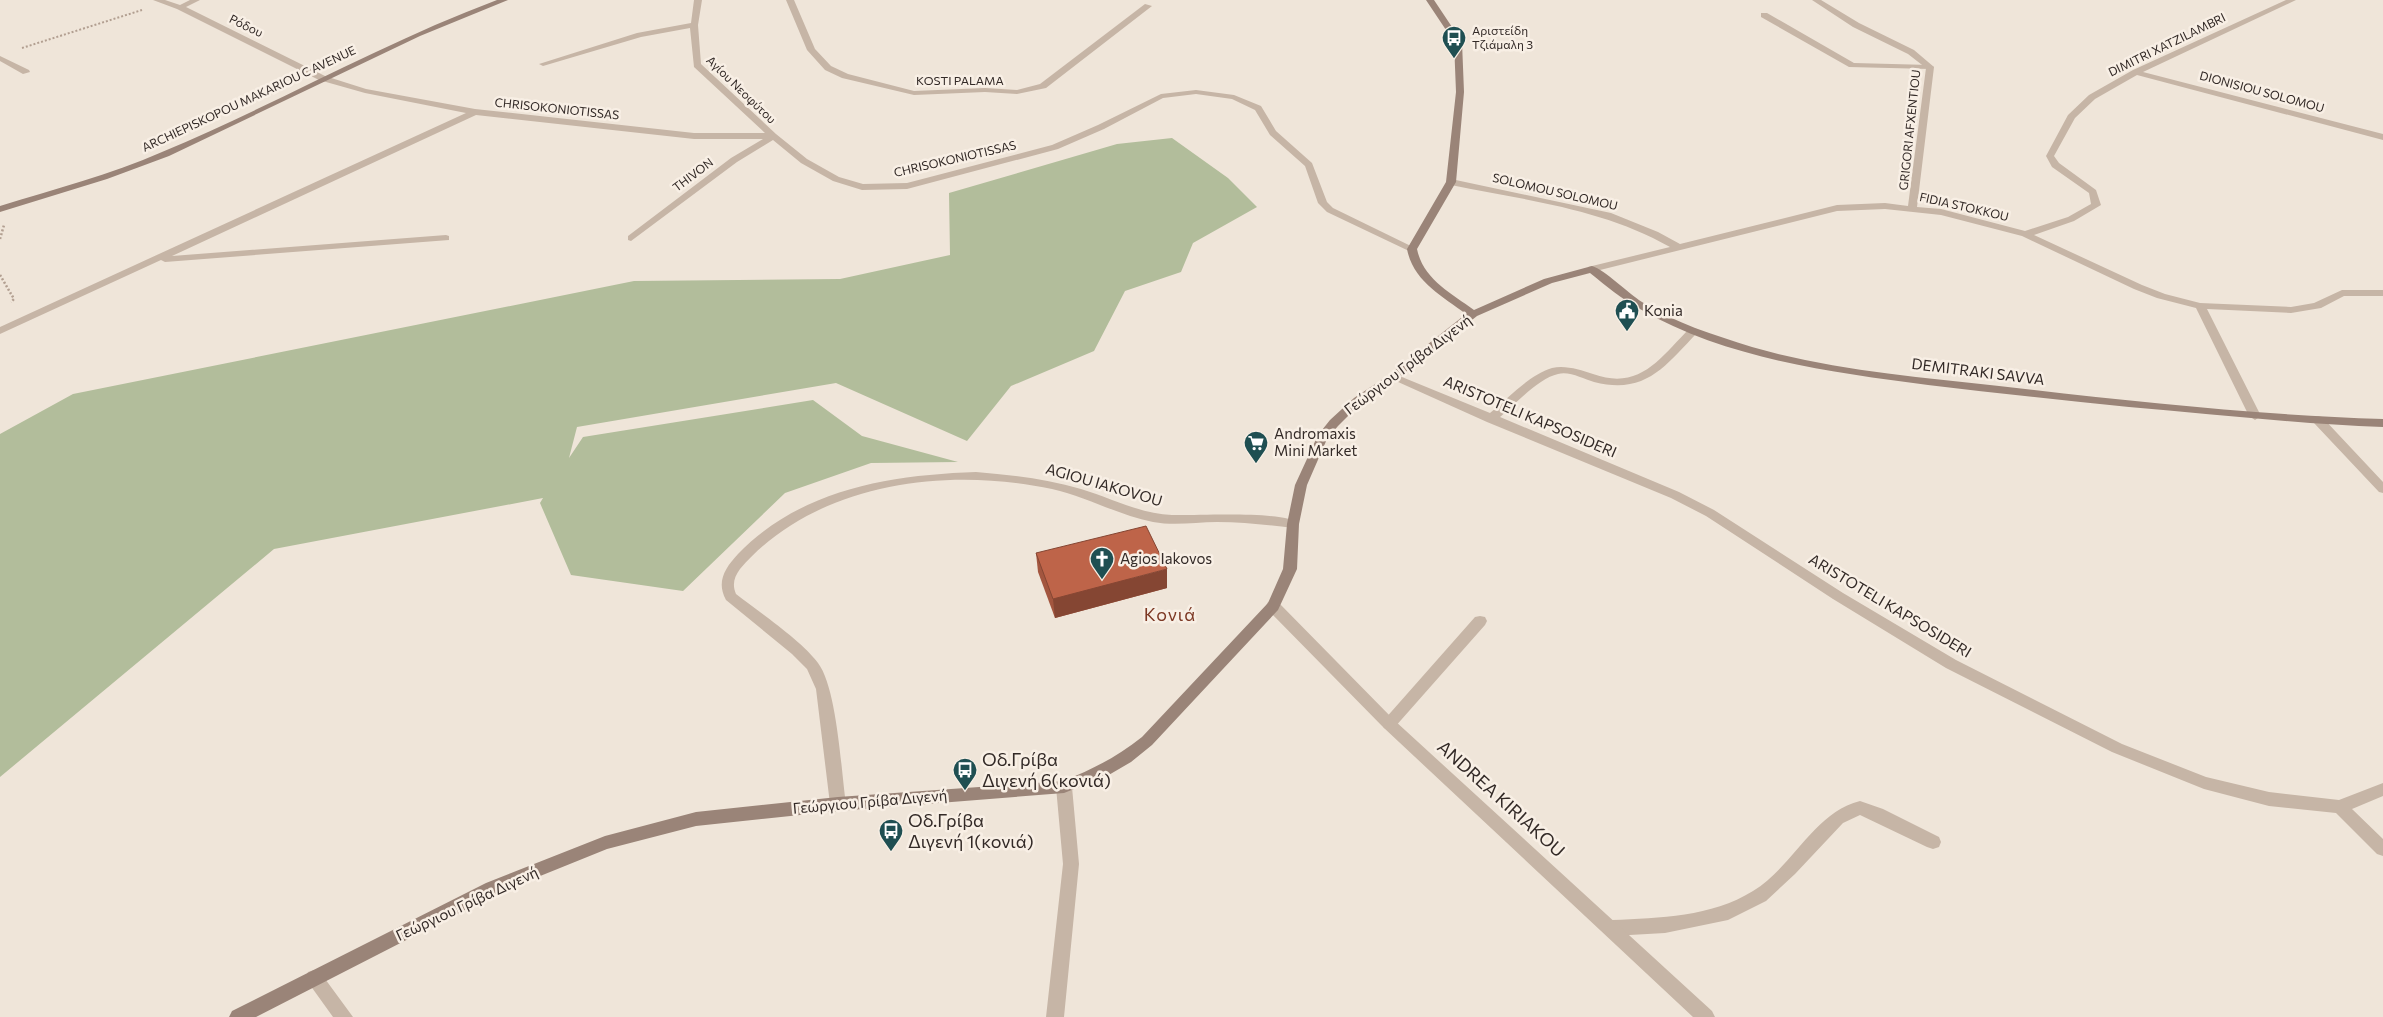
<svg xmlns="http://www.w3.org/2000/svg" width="2383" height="1017" font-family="Commissioner,sans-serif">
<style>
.green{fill:#b2bd9b}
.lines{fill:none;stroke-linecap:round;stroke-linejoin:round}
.path-far1{stroke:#b29f91;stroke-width:2;stroke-dasharray:2 2;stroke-linecap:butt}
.path{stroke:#b29f91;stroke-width:2.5;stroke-dasharray:2 2;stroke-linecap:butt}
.lane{fill:#c6b5a6;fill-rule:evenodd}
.street{fill:#c6b5a6;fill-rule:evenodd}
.secondary{fill:#9a8478;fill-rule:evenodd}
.wall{fill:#a3563f}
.shaded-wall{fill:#854633}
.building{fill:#be6449;stroke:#854633}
.labels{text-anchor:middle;stroke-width:5;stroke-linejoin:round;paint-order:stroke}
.far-street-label{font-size:12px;fill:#332a27;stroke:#f8efe5}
.far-poi-label{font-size:12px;fill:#332a27;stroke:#f8efe5;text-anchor:start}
.poi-label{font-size:15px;fill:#332a27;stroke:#f8efe5;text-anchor:start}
.street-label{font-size:15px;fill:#332a27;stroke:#f8efe5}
.quarter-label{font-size:18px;letter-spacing:1px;fill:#7d3925;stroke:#f8efe5}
.near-poi-label{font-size:18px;fill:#332a27;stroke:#f8efe5;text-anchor:start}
.near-street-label{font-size:18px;fill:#332a27;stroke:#f8efe5}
</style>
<rect width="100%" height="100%" fill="#efe5d9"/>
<path class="green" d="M 1172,138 L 1228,178 L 1257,207 L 1193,243 L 1181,272 L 1125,291 L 1094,351 L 1011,386 L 967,441 L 836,383 L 577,427 L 569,458 L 583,437 L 813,400 L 862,436 L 958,462 L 871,463 L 785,493 L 683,591 L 571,575 L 540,503 L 543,498 L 274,549 L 0,777 L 0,434 L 73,394 L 634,281 L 840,279 L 950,255 L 949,193 L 1117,144 Z"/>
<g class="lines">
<path class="path-far1" d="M 22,48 L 142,10"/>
<path class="path" d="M 0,239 L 4,225
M 0,275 L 14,299 L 11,302"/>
<path class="lane" d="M 1761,13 L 1767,13 L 1854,63 L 1930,65 L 1934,67 L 1930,69 L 1849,67 L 1761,17 Z
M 1480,616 L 1485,617 L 1487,621 L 1485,625 L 1394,728 L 1389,730 L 1384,728 L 1382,724 L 1384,720 L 1475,617 Z
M 1860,801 L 1883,809 L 1939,837 L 1941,842 L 1939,847 L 1933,849 L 1927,847 L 1860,815 L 1843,823 L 1795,874 L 1766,901 L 1728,920 L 1665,933 L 1612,936 L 1606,933 L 1604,928 L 1606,923 L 1612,920 C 1660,918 1711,917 1753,891 C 1793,867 1813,813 1860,801 Z"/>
<path class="street" d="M 153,0 L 165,0 L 180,5 L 190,0 L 200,0 L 186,7 L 325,76 L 366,89 L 475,109 L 694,133 L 765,133 L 694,67 L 690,28 L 641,37 L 543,66 L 539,64 L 637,33 L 691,23 L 694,0 L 702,0 L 698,25 L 701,64 L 776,134 L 807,159 L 839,177 L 863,184 L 907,183 L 1052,145 L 1098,125 L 1161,94 L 1196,90 L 1234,95 L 1261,106 L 1276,131 L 1312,163 L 1327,202 L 1333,208 L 1417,249 L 1415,251 L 1409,251 L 1327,212 L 1318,203 L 1305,166 L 1270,135 L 1255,110 L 1232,99 L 1196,94 L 1163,98 L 1104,129 L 1058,149 L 907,189 L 862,190 L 833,181 L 801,163 L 773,140 L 737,162 L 631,241 L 628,240 L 628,236 L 731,158 L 763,139 L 694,139 L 476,115 L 172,256 L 446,235 L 449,236 L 449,240 L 165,262 L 161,260 L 0,334 L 0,327 L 466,113 L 365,93 L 319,80 L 177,9 Z
M 786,0 L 794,0 L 815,49 L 831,66 L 848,74 L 914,91 L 985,88 L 1017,90 L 1040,84 L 1145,4 L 1152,6 L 1046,88 L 1017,94 L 985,92 L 914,95 L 842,78 L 825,70 L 807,50 Z
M 1812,0 L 1821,0 L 1859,23 L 1914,50 L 1934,67 L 1917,207 L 1941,209 L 2025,231 L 2068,217 L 2091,204 L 2089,193 L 2052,167 L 2046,156 L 2068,115 L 2089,95 L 2133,70 L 2286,0 L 2296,0 L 2143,72 L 2383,134 L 2383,140 L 2137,75 L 2095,99 L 2075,118 L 2054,156 L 2059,163 L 2096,190 L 2101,205 L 2074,221 L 2034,235 L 2142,285 L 2165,294 L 2200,303 L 2291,307 L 2314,303 L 2342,290 L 2383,290 L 2383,296 L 2344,296 L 2321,308 L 2291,313 L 2207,309 L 2261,416 L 2255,420 L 2249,416 L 2196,308 L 2157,298 L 2134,289 L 2022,236 L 1941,215 L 1885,209 L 1837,211 L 1592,272 L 1588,271 L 1588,267 L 1670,247 C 1604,209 1525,200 1451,185 L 1446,182 L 1451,179 L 1611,213 L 1658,232 L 1680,244 L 1837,205 L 1885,203 L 1908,206 L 1926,68 L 1908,54 L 1853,27 Z
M 0,56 L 29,70 L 30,72 L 23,74 L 0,61 Z
M 1693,328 L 1697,329 L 1697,333 C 1665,366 1646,395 1594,382 C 1583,379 1570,371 1558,374 C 1539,378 1514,405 1500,417 L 1679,492 L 1714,510 L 1843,593 L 1956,660 L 2122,744 L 2206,777 L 2269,792 L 2339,800 L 2383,783 L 2383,796 L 2352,809 L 2383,839 L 2383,856 L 2377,854 L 2336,813 L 2269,806 L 2204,789 L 2112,752 L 1946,668 L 1833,599 L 1706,516 L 1671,498 L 1487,422 L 1387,377 L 1393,374 L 1397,375 L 1490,413 C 1509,398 1529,375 1552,368 C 1566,365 1580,370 1593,374 C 1640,391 1660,358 1689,329 Z
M 2318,416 L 2322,417 L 2383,482 L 2383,493 L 2379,492 L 2314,423 L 2312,420 L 2314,417 Z
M 976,472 C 1012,475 1047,479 1081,489 C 1111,498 1141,514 1172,515 C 1192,516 1290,510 1299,524 L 1293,528 C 1268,525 1243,522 1217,522 C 1196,522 1175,526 1153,522 C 1118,515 1087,497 1052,489 C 945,466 814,483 740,569 C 734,577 732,585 736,594 C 759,612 802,641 818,663 C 837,688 841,770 846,804 L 844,809 L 838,811 L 832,809 L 830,804 L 816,689 L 807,669 L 792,654 L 726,600 C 716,582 725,568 738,554 C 801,489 890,475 976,472 Z
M 1273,601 L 1278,602 L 1394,720 L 1712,1011 L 1715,1017 L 1693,1017 L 1384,728 L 1268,610 L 1266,606 L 1268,602 Z
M 1064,781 L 1069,782 L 1072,787 L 1079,864 L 1064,1017 L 1046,1017 L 1063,864 L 1056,787 L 1059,782 Z
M 314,970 L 320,972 L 353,1017 L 333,1017 L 305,978 L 308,972 Z"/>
<path class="secondary" d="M 497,0 L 508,0 L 420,36 L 169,156 L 107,179 L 0,212 L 0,206 C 54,189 110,175 162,152 C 275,105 382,43 497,0 Z
M 1426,0 L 1434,0 L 1462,42 L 1464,92 L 1456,182 L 1417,249 C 1423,279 1451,293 1474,310 L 1544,279 L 1592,266 C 1605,270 1628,293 1642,302 C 1675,323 1714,335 1752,347 C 1831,370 1917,377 1999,386 C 2126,401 2255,415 2383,419 L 2383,427 C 2298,424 2214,414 2129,407 C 2062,400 1995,393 1928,385 C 1831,372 1726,359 1640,309 C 1622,299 1606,286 1590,273 L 1552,283 L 1477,316 L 1397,379 L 1362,402 L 1338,426 L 1327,439 L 1307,485 L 1299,524 L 1297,569 L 1278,610 L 1152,745 L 1131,762 L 1107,776 L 1064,793 L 838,811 L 696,826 L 607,849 L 498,893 L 256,1017 L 229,1017 L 232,1011 L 486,883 L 605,836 L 696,812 L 838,797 L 1063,781 C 1093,769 1117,757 1142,737 L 1268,603 L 1283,569 L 1287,524 L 1295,485 L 1318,435 L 1330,420 L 1354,398 L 1389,375 L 1466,314 C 1442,296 1413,281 1407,249 L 1446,182 L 1456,92 L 1454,42 Z"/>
</g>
<path class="wall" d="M 1036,553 L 1167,588 L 1055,618 L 1038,572 Z"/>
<path class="shaded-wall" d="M 1167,569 L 1167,588 L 1055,618 L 1053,599 Z"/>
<path class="building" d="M 1146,526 L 1167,569 L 1053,599 L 1036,553 Z"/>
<defs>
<symbol id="bus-pin" viewBox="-11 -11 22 30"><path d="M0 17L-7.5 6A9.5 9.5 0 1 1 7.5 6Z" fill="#1f4f52" stroke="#f8efe5"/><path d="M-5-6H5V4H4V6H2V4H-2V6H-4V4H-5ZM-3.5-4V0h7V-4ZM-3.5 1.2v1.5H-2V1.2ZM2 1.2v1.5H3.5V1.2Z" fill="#fff"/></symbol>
<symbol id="civic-pin" viewBox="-11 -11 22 30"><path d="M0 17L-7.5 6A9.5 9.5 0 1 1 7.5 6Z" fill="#1f4f52" stroke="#f8efe5"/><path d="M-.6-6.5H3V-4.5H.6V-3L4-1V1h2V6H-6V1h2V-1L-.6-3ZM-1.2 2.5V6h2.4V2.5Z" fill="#fff"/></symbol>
<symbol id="supermarket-pin" viewBox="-11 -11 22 30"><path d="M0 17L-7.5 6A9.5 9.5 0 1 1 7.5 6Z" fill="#1f4f52" stroke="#f8efe5"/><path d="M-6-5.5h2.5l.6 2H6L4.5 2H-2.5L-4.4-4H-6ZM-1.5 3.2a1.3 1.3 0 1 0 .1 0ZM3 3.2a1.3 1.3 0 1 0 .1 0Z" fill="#fff"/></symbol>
<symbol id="church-pin" viewBox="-11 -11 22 30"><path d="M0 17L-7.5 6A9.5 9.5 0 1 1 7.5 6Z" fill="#1f4f52" stroke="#f8efe5"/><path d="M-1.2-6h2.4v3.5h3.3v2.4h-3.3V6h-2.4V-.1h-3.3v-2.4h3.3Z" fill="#fff"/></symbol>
</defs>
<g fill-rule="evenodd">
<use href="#bus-pin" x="1440" y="24" width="28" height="38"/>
<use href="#civic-pin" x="1613" y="297" width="28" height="38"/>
<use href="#supermarket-pin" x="1242" y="429" width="28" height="38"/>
<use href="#church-pin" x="1088" y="545" width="28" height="38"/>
<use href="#bus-pin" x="951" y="756" width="28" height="38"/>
<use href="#bus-pin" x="877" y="817" width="28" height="38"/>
</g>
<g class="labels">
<g class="far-street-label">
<text transform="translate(246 26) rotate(26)" y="4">Ρόδου</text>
<text transform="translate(2167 45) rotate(-26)" y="4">DIMITRI XATZILAMBRI</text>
<text x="960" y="85">KOSTI PALAMA</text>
<text transform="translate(741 90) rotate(44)" y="4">Αγίου Νεοφύτου</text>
<text transform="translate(2262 92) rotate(15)" y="4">DIONISIOU SOLOMOU</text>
<text transform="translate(249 99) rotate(-25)" y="4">ARCHIEPISKOPOU MAKARIOU C AVENUE</text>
<text transform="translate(557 109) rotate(6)" y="4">CHRISOKONIOTISSAS</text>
<text transform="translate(1910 130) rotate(-84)" y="4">GRIGORI AFXENTIOU</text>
<text transform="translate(955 159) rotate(-13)" y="4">CHRISOKONIOTISSAS</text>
<text transform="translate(693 175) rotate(-37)" y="4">THIVON</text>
<text transform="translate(1555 192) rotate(13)" y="4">SOLOMOU SOLOMOU</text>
<text transform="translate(1964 207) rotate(13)" y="4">FIDIA STOKKOU</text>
</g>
<g class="far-poi-label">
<text x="1472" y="35">Αριστείδη<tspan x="1472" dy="14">Τζιάμαλη 3</tspan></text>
</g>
<g class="poi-label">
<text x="1644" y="316">Konia</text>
<text x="1274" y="439">Andromaxis<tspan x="1274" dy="17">Mini Market</tspan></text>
<text x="1120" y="564">Agios Iakovos</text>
</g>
<g class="street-label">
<text transform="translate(1408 365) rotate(-37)" y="5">Γεώργιου Γρίβα Διγενή</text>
<text transform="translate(1978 372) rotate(7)" y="5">DEMITRAKI SAVVA</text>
<text transform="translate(1530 417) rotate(23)" y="5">ARISTOTELI KAPSOSIDERI</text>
<text transform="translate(1104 485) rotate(16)" y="5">AGIOU IAKOVOU</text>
<text transform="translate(1890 606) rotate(31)" y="5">ARISTOTELI KAPSOSIDERI</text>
<text transform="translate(870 802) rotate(-5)" y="5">Γεώργιου Γρίβα Διγενή</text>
<text transform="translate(467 904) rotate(-25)" y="5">Γεώργιου Γρίβα Διγενή</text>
</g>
<g class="quarter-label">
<text x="1170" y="621">Κονιά</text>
</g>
<g class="near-poi-label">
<text x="982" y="766">Οδ.Γρίβα<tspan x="982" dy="21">Διγενή 6(κονιά)</tspan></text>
<text x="908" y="827">Οδ.Γρίβα<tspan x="908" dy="21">Διγενή 1(κονιά)</tspan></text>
</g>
<g class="near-street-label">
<text transform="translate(1501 799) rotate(42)" y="6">ANDREA KIRIAKOU</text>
</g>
</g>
</svg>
